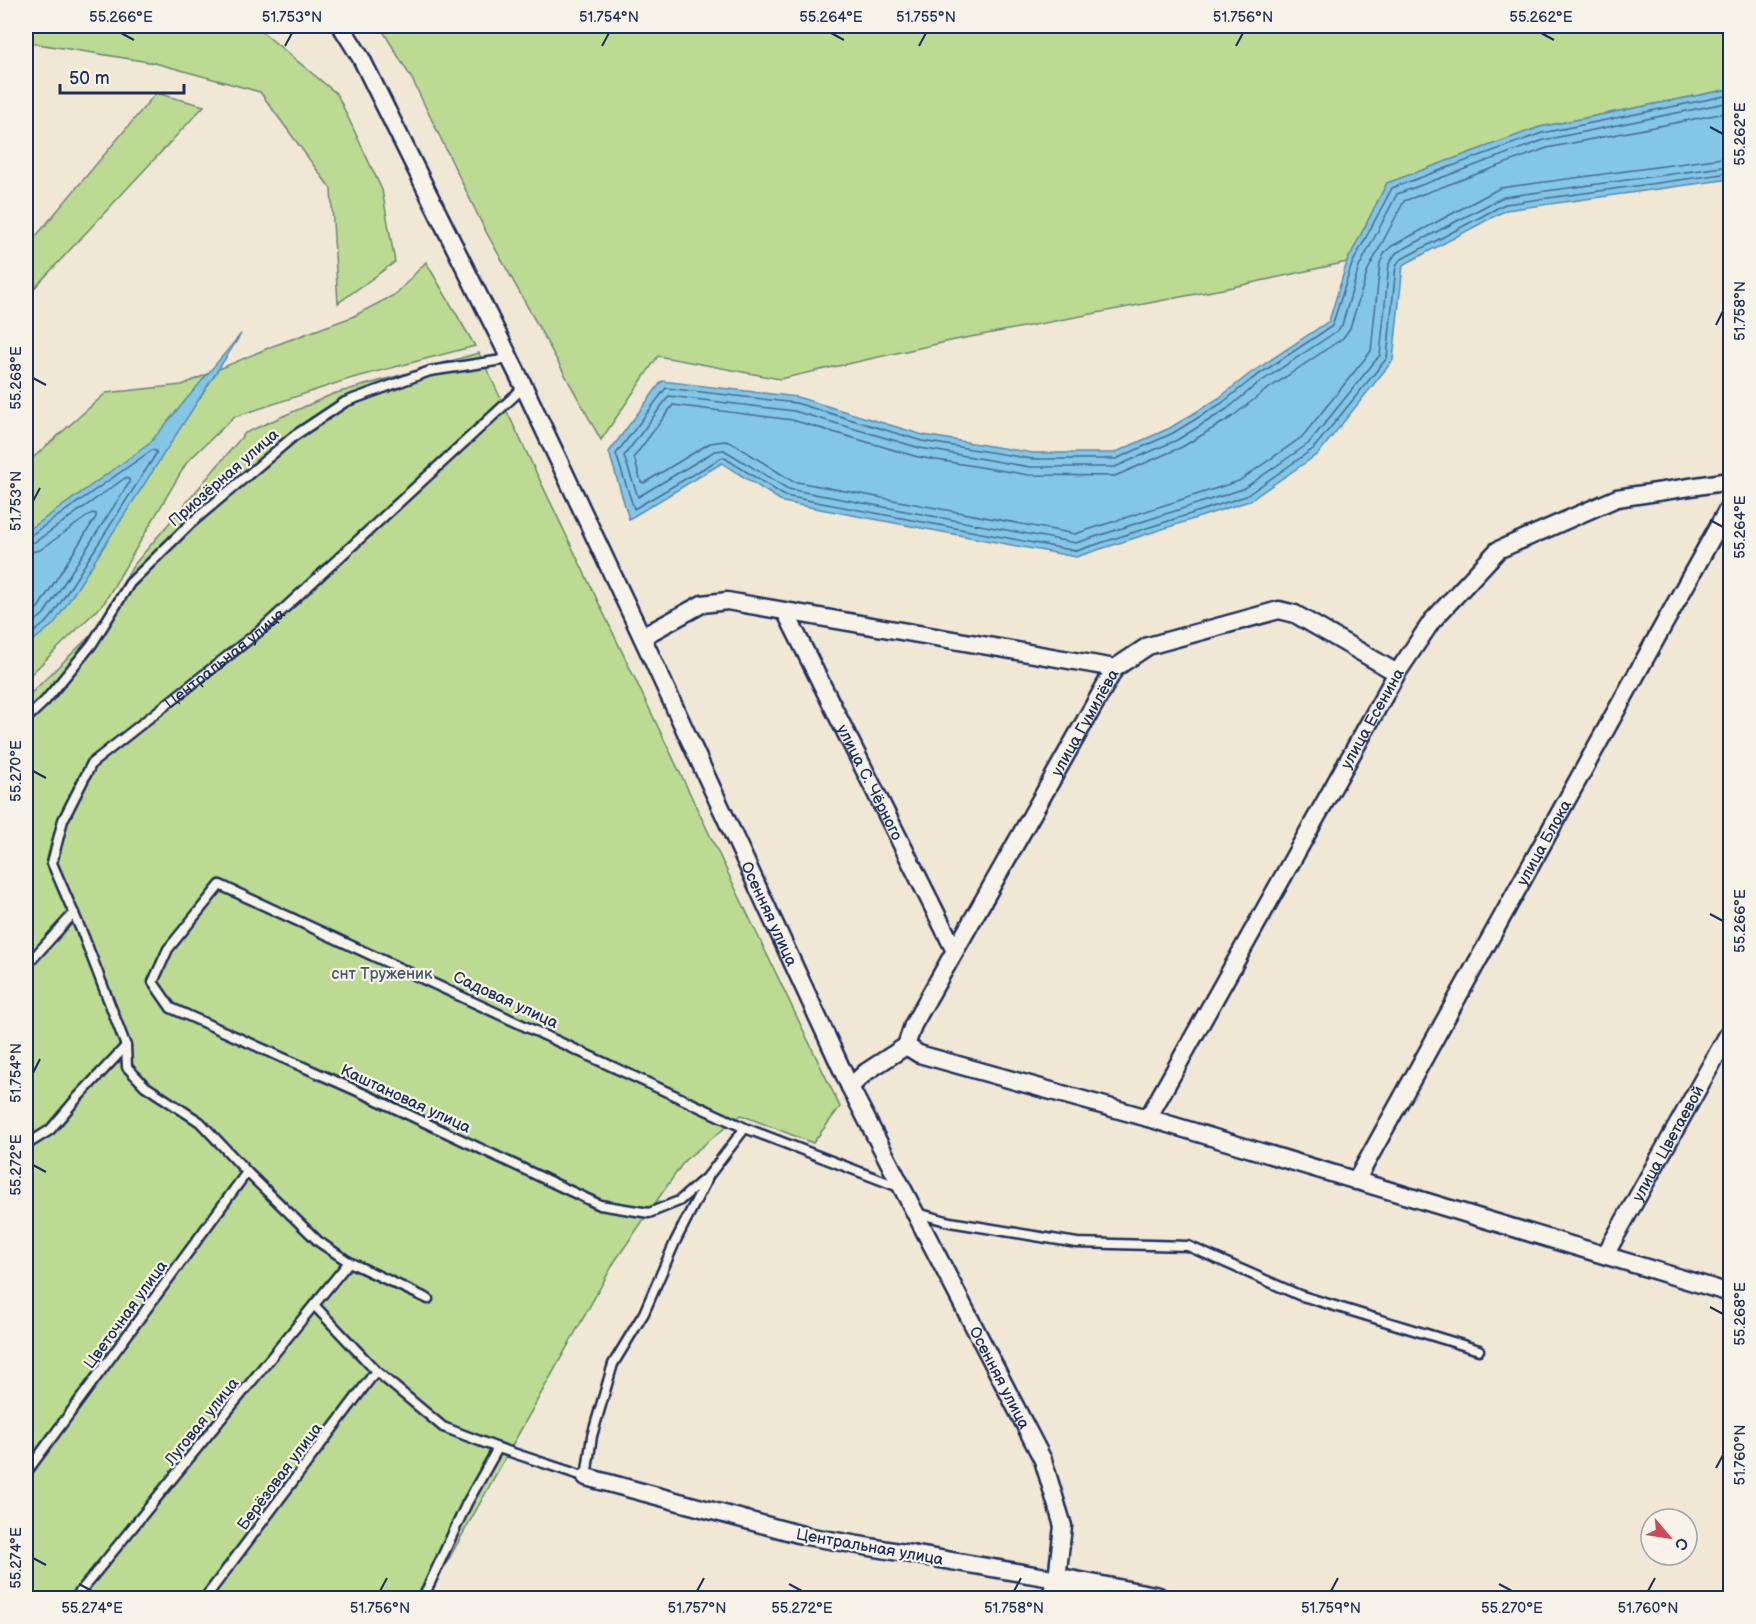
<svg xmlns="http://www.w3.org/2000/svg" width="1756" height="1624" font-family="'Balsamiq Sans',sans-serif">
<style>
.green{fill:#bcda92;stroke:#6c8478;stroke-width:1.5}
.water{fill:#84c6e5;stroke:#5a8aaf;stroke-width:1.5}
.lines{fill:none;stroke-linecap:round;stroke-linejoin:round}
.shore{stroke:#456b94;stroke-width:1.5}
.service-casing{stroke:#1b2f5e;stroke-width:13}
.minor-casing{stroke:#1b2f5e;stroke-width:21}
.tertiary-casing{stroke:#1b2f5e;stroke-width:26}
.service{stroke:#f7f3e8;stroke-width:8}
.minor{stroke:#f7f3e8;stroke-width:16}
.tertiary{stroke:#f7f3e8;stroke-width:21}
.ticks{fill:none;stroke:#1b2f5e;stroke-width:2}
.labels{text-anchor:middle;stroke-width:4.5;stroke-linejoin:round;paint-order:stroke}
.street-label{font-size:16px;fill:#1b2f5e;stroke:#f7f3e8}
.park-label{font-size:16px;fill:#435a6b;stroke:#f7f3e8}
.neatline{fill:none;stroke:#1b2f5e;stroke-width:2}
.ticks-label{font-size:15px;text-anchor:middle;fill:#1b2f5e}
</style>
<rect width="100%" height="100%" fill="#f0e7d5"/>
<filter id="ink" filterUnits="userSpaceOnUse"><feTurbulence type="fractalNoise" baseFrequency=".0167" numOctaves="2"/><feDisplacementMap in="SourceGraphic" scale="12" xChannelSelector="R" yChannelSelector="G"/><feConvolveMatrix kernelMatrix="1 2 1 2 8 2 1 2 1" color-interpolation-filters="sRGB"/></filter>
<g filter="url(#ink)">
<path class="green" d="M 26,26 L 255,26 L 337,94 L 382,190 L 395,262 L 338,303 L 331,189 L 260,92 L 155,63 L 26,42 Z
M 380,26 L 1730,26 L 1730,89 L 1540,127 L 1387,183 L 1347,262 L 1233,287 L 955,340 L 780,379 L 658,356 L 601,440 L 484,228 L 412,79 Z
M 156,93 L 204,106 L 26,297 L 26,248 Z
M 426,262 L 475,346 L 349,379 L 234,417 L 187,462 L 104,603 L 26,679 L 26,464 L 106,393 L 182,385 L 273,346 L 352,317 L 396,294 Z
M 479,353 L 840,1107 L 813,1143 L 741,1115 L 685,1160 L 615,1261 L 427,1598 L 26,1598 L 26,698 L 93,633 L 133,566 L 245,433 L 333,394 Z"/>
<path class="water" d="M 1730,89 L 1730,179 L 1506,210 L 1403,265 L 1393,360 L 1318,454 L 1249,501 L 1076,557 L 783,502 L 722,463 L 629,519 L 609,452 L 662,381 L 797,397 L 923,435 L 1033,453 L 1114,453 L 1170,428 L 1219,398 L 1248,375 L 1329,321 L 1347,262 L 1387,183 L 1540,127 Z
M 241,334 L 54,624 L 26,646 L 26,532 L 149,444 Z"/>
<g class="lines">
<path class="shore" d="M 1730,95 L 1542,133 L 1392,188 L 1352,264 L 1332,326 L 1252,379 L 1222,403 L 1173,433 L 1116,459 L 1032,459 L 922,441 L 796,403 L 666,388 L 616,454 L 634,509 L 723,457 L 785,496 L 1076,551 L 1246,496 L 1313,449 L 1387,358 L 1396,265 L 1400,260 L 1505,204 L 1730,173
M 1730,102 L 1544,140 L 1397,194 L 1359,267 L 1342,325 L 1337,331 L 1256,385 L 1227,409 L 1177,440 L 1115,467 L 1030,467 L 920,448 L 794,411 L 669,396 L 624,456 L 638,497 L 715,451 L 724,450 L 788,489 L 1076,543 L 1243,489 L 1308,444 L 1380,355 L 1389,264 L 1396,253 L 1503,197 L 1730,166
M 1730,112 L 1547,148 L 1404,201 L 1368,270 L 1350,328 L 1343,338 L 1262,393 L 1232,417 L 1182,447 L 1115,476 L 1029,475 L 918,457 L 792,420 L 673,405 L 634,457 L 641,482 L 644,483 L 710,443 L 725,441 L 734,444 L 792,481 L 1075,534 L 1239,481 L 1302,437 L 1371,351 L 1380,263 L 1385,252 L 1392,246 L 1500,188 L 1730,157
M 26,537 L 31,535 L 152,450 L 156,451 L 156,454 L 50,619 L 26,639
M 26,544 L 35,542 L 125,478 L 129,479 L 129,483 L 44,614 L 26,629
M 26,553 L 40,550 L 92,513 L 96,514 L 96,517 L 38,608 L 26,618"/>
<defs>
<g id="service">
<path d="M 26,719 L 45,701 L 92,644 L 130,583 L 191,523 L 294,436 L 345,402 L 430,371 L 509,359"/>
<path d="M 26,966 L 74,913"/>
<path d="M 745,1128 L 709,1175 L 679,1201 L 649,1213 L 600,1205 L 371,1097 L 171,1008 L 153,982 L 168,949 L 220,885 L 745,1128 L 899,1187"/>
<path d="M 26,1145 L 50,1130 L 78,1097 L 126,1046"/>
<path d="M 917,1213 L 950,1222 L 1077,1243 L 1188,1246 L 1299,1295 L 1479,1350"/>
<path id="s1" d="M 428,1299 L 349,1262 L 319,1242 L 247,1172 L 200,1122 L 145,1086 L 127,1067 L 126,1046 L 84,937 L 52,863 L 63,820 L 92,763 L 262,629 L 524,387"/>
<path d="M 314,1305 L 376,1371 L 443,1427 L 498,1448 L 586,1477 L 592,1436 L 613,1364 L 644,1313 L 675,1242 L 707,1179"/>
<path d="M 26,1473 L 247,1172"/>
<path d="M 75,1598 L 349,1262"/>
<path d="M 205,1598 L 376,1371"/>
<path d="M 423,1598 L 467,1503 L 498,1448"/>
</g>
<g id="minor">
<path id="s2" d="M 341,26 L 361,58 L 524,387 L 642,637 L 850,1087 L 1043,1460 L 1063,1526 L 1057,1579 L 806,1536 L 586,1477"/>
<path id="s3" d="M 786,613 L 955,951"/>
<path d="M 642,637 L 702,604 L 727,601 L 1115,668"/>
<path d="M 906,1046 L 919,1054 L 1148,1118 L 1730,1293"/>
<path id="s4" d="M 906,1046 L 913,1025 L 1115,668 L 1148,646 L 1279,610 L 1295,614 L 1397,673"/>
<path d="M 850,1087 L 866,1072 L 906,1046"/>
<path id="s5" d="M 1148,1118 L 1397,673 L 1432,621 L 1498,550 L 1617,498 L 1730,481"/>
<path id="s6" d="M 1356,1181 L 1730,505"/>
<path id="s7" d="M 1605,1255 L 1730,1031"/>
</g>
<path id="tertiary" d="M 1054,1598 L 1057,1579 L 1157,1598"/>
</defs>
<use href="#service" class="service-casing"/>
<use href="#minor" class="minor-casing"/>
<use href="#tertiary" class="tertiary-casing"/>
<use href="#service" class="service"/>
<use href="#minor" class="minor"/>
<use href="#tertiary" class="tertiary"/>
</g>
</g>
<path class="ticks" d="M 121,33 L 134,40M 831,33 L 844,40M 1541,33 L 1554,40M 285,46 L 292,33M 602,46 L 609,33M 919,46 L 926,33M 1236,46 L 1243,33M 1710,127 L 1723,134M 1716,325 L 1723,311M 33,378 L 46,385M 33,501 L 40,488M 1710,520 L 1723,527M 33,771 L 46,778M 1710,914 L 1723,921M 33,1073 L 40,1059M 33,1165 L 46,1172M 1710,1307 L 1723,1314M 1716,1468 L 1723,1455M 33,1558 L 46,1565M 79,1584 L 92,1591M 789,1584 L 802,1591M 1499,1584 L 1512,1591M 380,1591 L 387,1578M 697,1591 L 704,1578M 1014,1591 L 1021,1578M 1331,1591 L 1338,1578M 1648,1591 L 1655,1578"/>
<g class="labels">
<g class="street-label">
<text transform="translate(223 477) rotate(-41)" y="6">Приозёрная улица</text>
<text dy="6" stroke="none"><textPath href="#s1" startOffset="880">Центральная улица</textPath></text>
<text dy="6" stroke="none"><textPath href="#s5" startOffset="458">улица Есенина</textPath></text>
<text dy="6" stroke="none"><textPath href="#s4" startOffset="370">улица Гумилёва</textPath></text>
<text dy="6" stroke="none"><textPath href="#s3" startOffset="189">улица С. Чёрного</textPath></text>
<text dy="6" stroke="none"><textPath href="#s6" startOffset="387">улица Блока</textPath></text>
<text dy="6" stroke="none"><textPath href="#s2" startOffset="986">Осенняя улица</textPath></text>
<text transform="translate(506 999) rotate(25)" y="6">Садовая улица</text>
<text transform="translate(406 1098) rotate(25)" y="6">Каштановая улица</text>
<text dy="6" stroke="none"><textPath href="#s7" startOffset="128">улица Цветаевой</textPath></text>
<text transform="translate(125 1314) rotate(-54)" y="6">Цветочная улица</text>
<text dy="6" stroke="none"><textPath href="#s2" startOffset="1504">Осенняя улица</textPath></text>
<text transform="translate(201 1421) rotate(-51)" y="6">Луговая улица</text>
<text transform="translate(279 1476) rotate(-53)" y="6">Берёзовая улица</text>
<text transform="translate(870 1546) rotate(10)" y="6">Центральная улица</text>
</g>
<g class="park-label">
<text x="382" y="979">снт Труженик</text>
</g>
</g>
<rect width="1756" height="1624" fill="none" stroke="#f7f3e8" stroke-width="66"/>
<g transform="translate(1669 1537) rotate(119)"><circle r="28" fill="#f7f3e8" stroke="#9fa5b1" stroke-width="1.5"/>
<path d="M0-4.5L10 22L0 15L-10 22Z" fill="#d1495b"/>
<text y="-9" font-size="16" font-weight="bold" text-anchor="middle" fill="#1b2f5e">С</text>
</g>
<path d="M60 84v9h124v-9" fill="none" stroke="#1b2f5e" stroke-width="3"/>
<text x="69" y="84" font-size="18" fill="#1b2f5e" stroke="#f7f3e8" stroke-width="4.5" paint-order="stroke">50 m</text>
<rect x="33" y="33" width="1690" height="1558" class="neatline"/>
<g class="ticks-label">
<text x="121" y="22">55.266°E</text>
<text x="292" y="22">51.753°N</text>
<text x="609" y="22">51.754°N</text>
<text x="831" y="22">55.264°E</text>
<text x="926" y="22">51.755°N</text>
<text x="1243" y="22">51.756°N</text>
<text x="1541" y="22">55.262°E</text>
<text transform="translate(1740 134) rotate(-90)" y="5">55.262°E</text>
<text transform="translate(1740 311) rotate(-90)" y="5">51.758°N</text>
<text transform="translate(16 378) rotate(-90)" y="5">55.268°E</text>
<text transform="translate(16 501) rotate(-90)" y="5">51.753°N</text>
<text transform="translate(1740 527) rotate(-90)" y="5">55.264°E</text>
<text transform="translate(16 771) rotate(-90)" y="5">55.270°E</text>
<text transform="translate(1740 921) rotate(-90)" y="5">55.266°E</text>
<text transform="translate(16 1073) rotate(-90)" y="5">51.754°N</text>
<text transform="translate(16 1165) rotate(-90)" y="5">55.272°E</text>
<text transform="translate(1740 1314) rotate(-90)" y="5">55.268°E</text>
<text transform="translate(1740 1455) rotate(-90)" y="5">51.760°N</text>
<text transform="translate(16 1558) rotate(-90)" y="5">55.274°E</text>
<text x="92" y="1613">55.274°E</text>
<text x="380" y="1613">51.756°N</text>
<text x="697" y="1613">51.757°N</text>
<text x="802" y="1613">55.272°E</text>
<text x="1014" y="1613">51.758°N</text>
<text x="1331" y="1613">51.759°N</text>
<text x="1512" y="1613">55.270°E</text>
<text x="1648" y="1613">51.760°N</text>
</g>
</svg>
